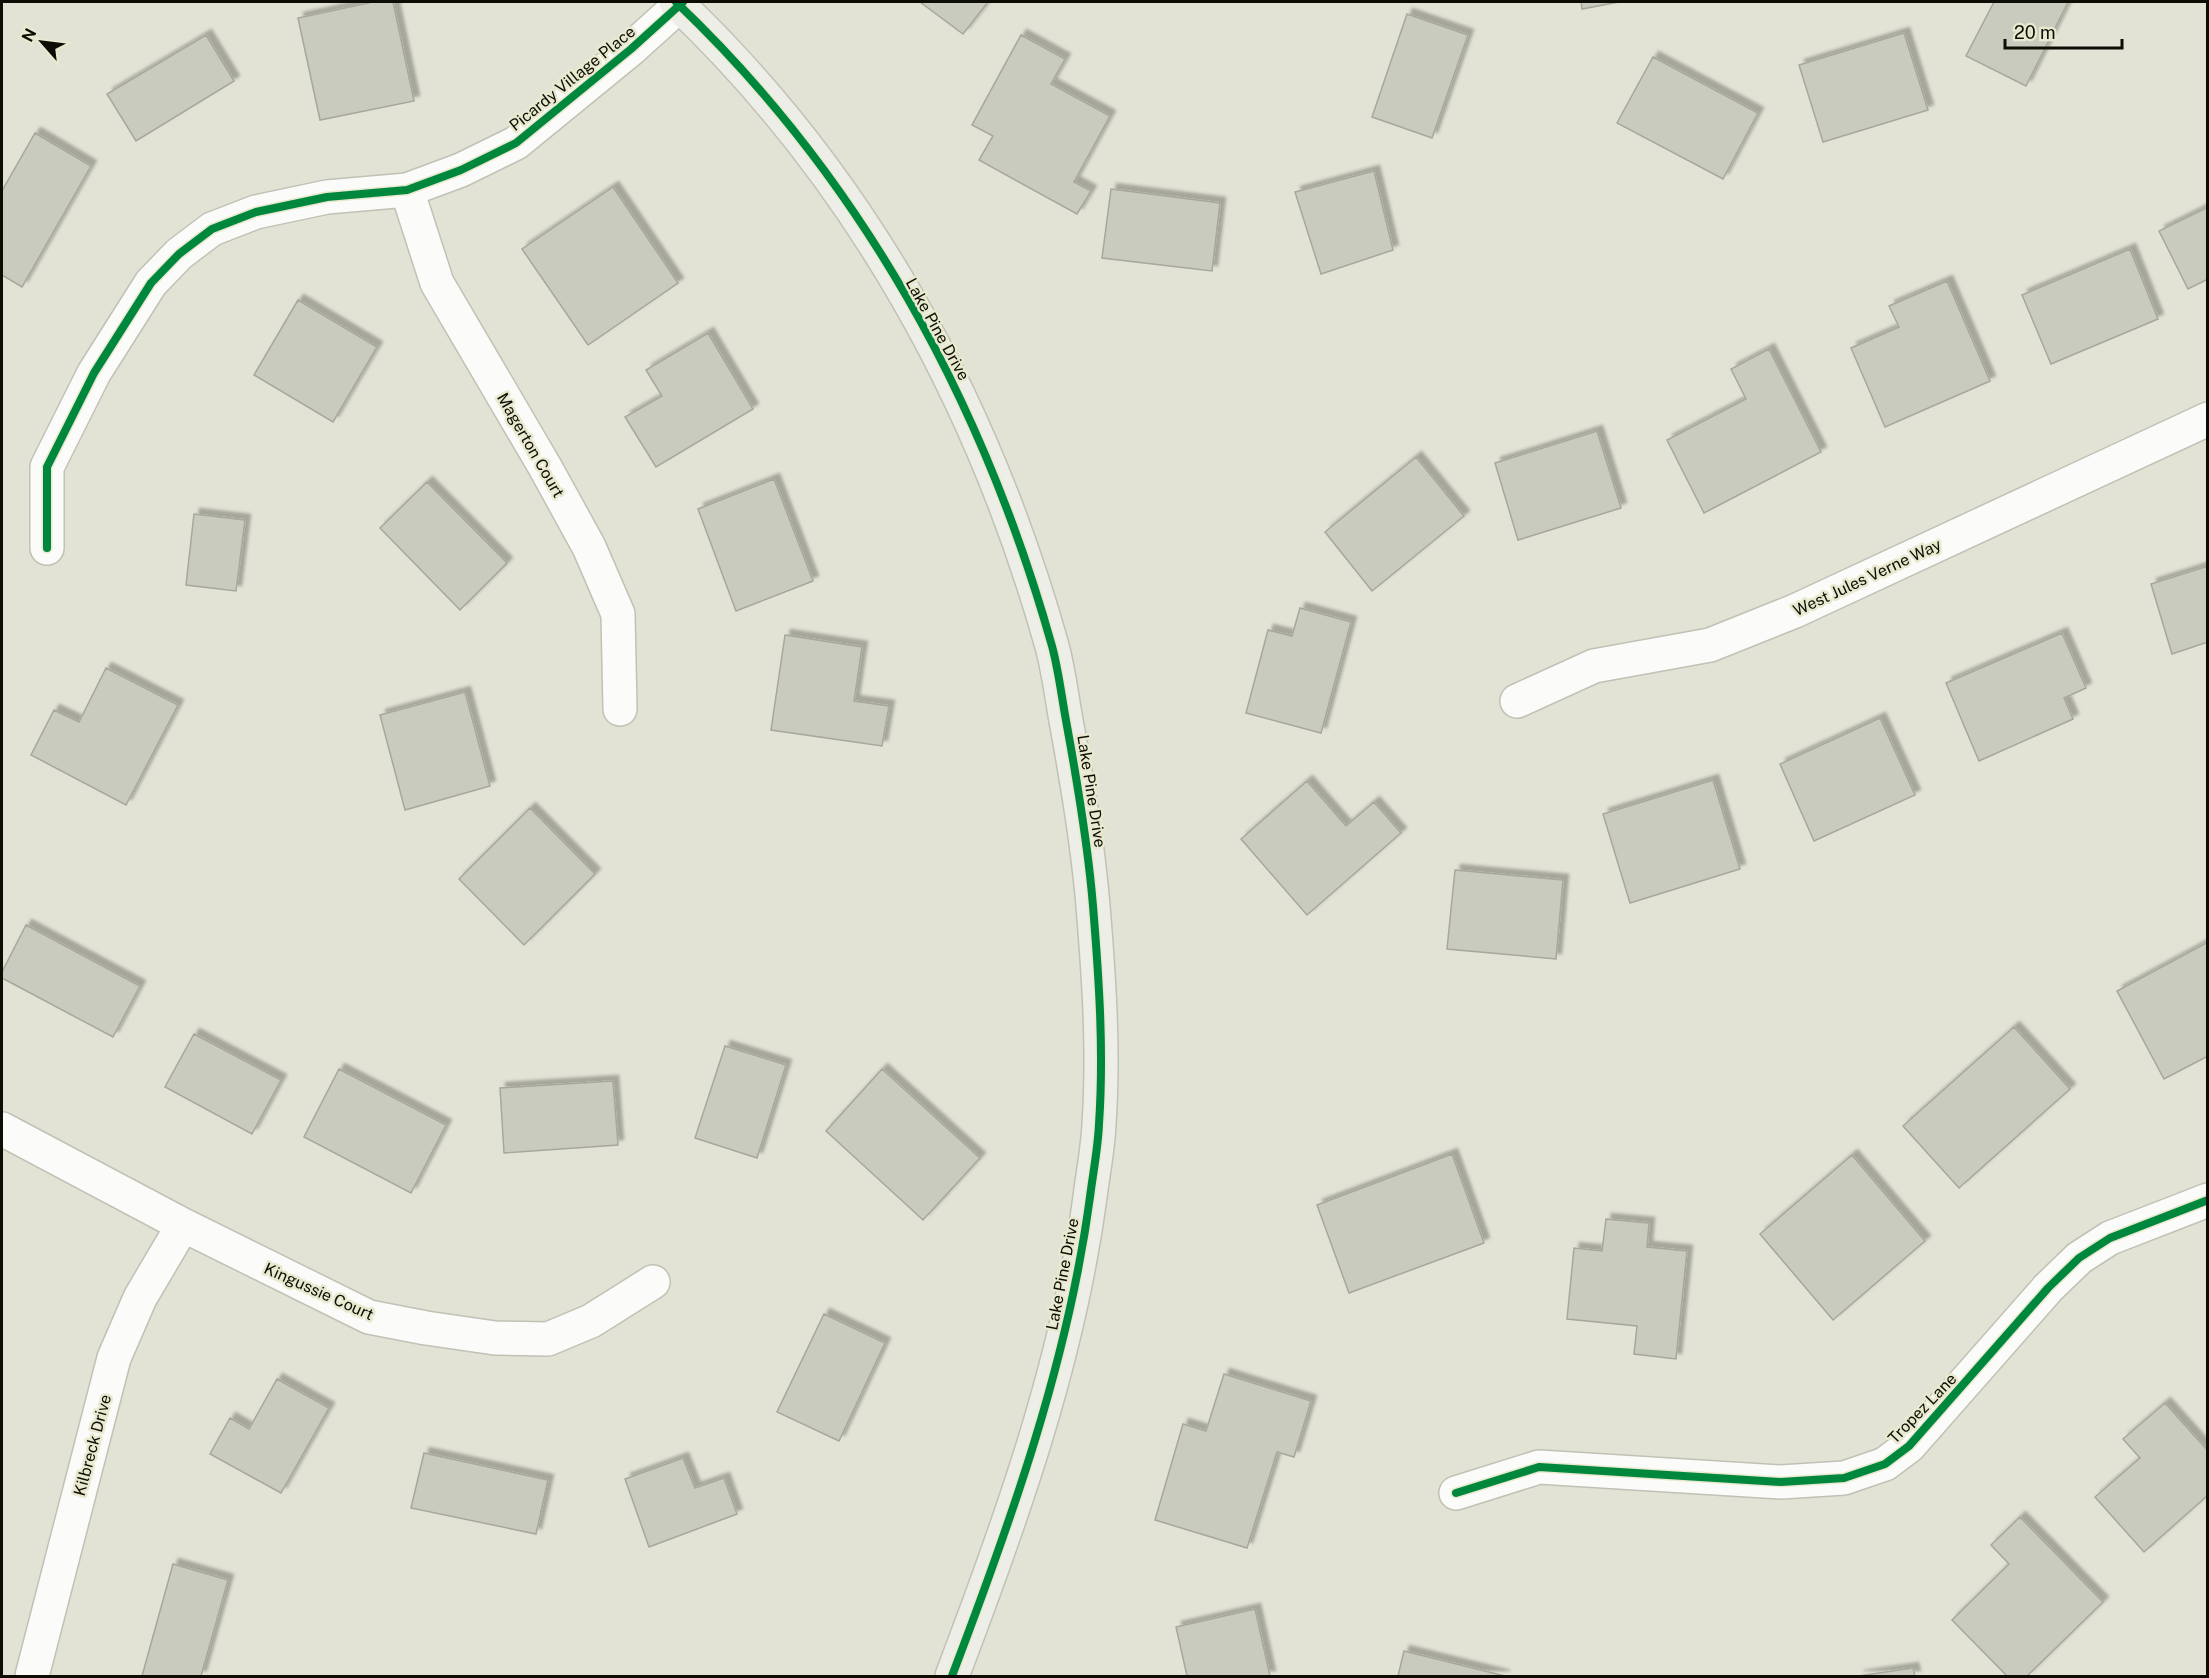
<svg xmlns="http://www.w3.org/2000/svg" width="2209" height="1678" font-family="'Public Sans',sans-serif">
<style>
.building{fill:#cacbbf;stroke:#a7a79c;stroke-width:1.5;filter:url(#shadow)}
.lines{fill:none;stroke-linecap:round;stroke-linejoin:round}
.street-casing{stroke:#c1c1b6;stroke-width:36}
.secondary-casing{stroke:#c1c1b6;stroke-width:36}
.street{stroke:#fbfbf9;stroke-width:33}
.secondary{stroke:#eeeee8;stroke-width:33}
.cycleway-casing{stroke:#e8e9ce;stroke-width:11}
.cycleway{stroke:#00873e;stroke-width:8}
.labels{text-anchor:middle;stroke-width:5;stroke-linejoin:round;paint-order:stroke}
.street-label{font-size:16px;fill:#0d0d05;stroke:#e8e9ce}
</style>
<defs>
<filter id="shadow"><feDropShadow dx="5.5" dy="-5.5" stdDeviation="1.5" flood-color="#0004"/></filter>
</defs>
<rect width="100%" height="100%" fill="#e2e3d4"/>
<path class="building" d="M 373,2 L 393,2 L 414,101 L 320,120 L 298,18 Z
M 920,2 L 988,2 L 963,34 Z
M 1581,2 L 1619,2 L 1582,9 Z
M 1994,2 L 2068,2 L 2026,86 L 1966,56 Z
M 1407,14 L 1468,35 L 1432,138 L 1372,117 Z
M 1904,33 L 1928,110 L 1823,142 L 1799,65 Z
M 206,35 L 234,81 L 136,141 L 107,94 Z
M 1021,35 L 1065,59 L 1051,84 L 1110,116 L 1074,182 L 1091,191 L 1077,214 L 979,160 L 993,136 L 972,125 Z
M 1653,57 L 1758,113 L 1723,179 L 1617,123 Z
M 35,133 L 91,166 L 22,287 L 2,275 L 2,191 Z
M 1374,171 L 1393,250 L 1321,274 L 1295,192 Z
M 613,187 L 678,283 L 588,345 L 522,249 Z
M 1111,189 L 1220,203 L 1212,271 L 1102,258 Z
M 2208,207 L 2208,279 L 2188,289 L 2159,231 Z
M 2130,249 L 2158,319 L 2051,364 L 2022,295 Z
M 1947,281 L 1990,381 L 1885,427 L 1851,348 L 1899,327 L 1889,306 Z
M 298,300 L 377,347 L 333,422 L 254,375 Z
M 708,333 L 753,409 L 656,467 L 625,417 L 662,396 L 646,370 Z
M 1769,349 L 1821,452 L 1704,513 L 1667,440 L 1746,399 L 1731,369 Z
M 1597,431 L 1621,508 L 1518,540 L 1495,463 Z
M 1416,457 L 1464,516 L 1372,591 L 1325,532 Z
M 774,479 L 813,581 L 736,611 L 698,509 Z
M 427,482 L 507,563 L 460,610 L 380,528 Z
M 194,514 L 245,520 L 236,591 L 186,585 Z
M 2208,566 L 2208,642 L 2172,654 L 2151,584 Z
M 1300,608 L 1351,622 L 1321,733 L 1246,713 L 1268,630 L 1292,636 Z
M 2062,633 L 2086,688 L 2064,698 L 2073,719 L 1979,761 L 1946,683 Z
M 785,635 L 862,647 L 854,701 L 889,706 L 882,746 L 771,730 Z
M 106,668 L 178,705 L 126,805 L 31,755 L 54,710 L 79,722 Z
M 465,692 L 490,786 L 405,810 L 380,715 Z
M 1880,718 L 1915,795 L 1814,841 L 1780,764 Z
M 1713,780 L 1740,869 L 1630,903 L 1603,814 Z
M 1307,781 L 1346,826 L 1374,802 L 1401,833 L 1307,915 L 1241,839 Z
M 530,808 L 595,874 L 524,945 L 459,879 Z
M 1455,870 L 1563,880 L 1556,959 L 1447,949 Z
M 26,925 L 140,986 L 113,1037 L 2,978 L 2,972 Z
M 2208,942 L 2208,1056 L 2164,1079 L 2117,991 Z
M 2014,1027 L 2070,1089 L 1959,1188 L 1903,1126 Z
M 194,1034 L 281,1080 L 252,1134 L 165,1087 Z
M 725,1046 L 786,1065 L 757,1158 L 695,1138 Z
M 339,1069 L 446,1125 L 411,1193 L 304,1137 Z
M 882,1069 L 980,1158 L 923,1220 L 826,1131 Z
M 613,1081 L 618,1145 L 504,1153 L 500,1088 Z
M 1452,1154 L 1484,1243 L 1349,1293 L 1317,1205 Z
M 1852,1155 L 1925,1241 L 1833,1320 L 1760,1234 Z
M 1606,1219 L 1649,1223 L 1647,1247 L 1687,1251 L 1676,1359 L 1634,1354 L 1637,1326 L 1567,1319 L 1574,1248 L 1602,1251 Z
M 824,1314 L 885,1343 L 839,1441 L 777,1412 Z
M 1224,1374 L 1311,1401 L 1294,1457 L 1277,1452 L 1247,1548 L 1155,1520 L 1183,1424 L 1206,1431 Z
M 277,1379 L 329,1408 L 281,1493 L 210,1454 L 230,1418 L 249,1429 Z
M 2165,1403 L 2208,1451 L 2208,1495 L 2144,1552 L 2095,1497 L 2140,1458 L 2123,1439 Z
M 424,1453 L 548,1480 L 536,1534 L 411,1508 Z
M 683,1458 L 695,1488 L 724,1478 L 737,1514 L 649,1547 L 625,1479 Z
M 2020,1517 L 2103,1602 L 2027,1676 L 2007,1676 L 1952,1620 L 2009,1564 L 1991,1545 Z
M 173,1564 L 228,1580 L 201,1676 L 142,1676 Z
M 1255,1609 L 1270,1676 L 1187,1676 L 1176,1627 Z
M 1404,1651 L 1505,1676 L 1398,1676 Z
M 1913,1668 L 1915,1676 L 1858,1676 Z"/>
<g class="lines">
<defs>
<path id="street" d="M 407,190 L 437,283 L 545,467 L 589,547 L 618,614 L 620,709
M 47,548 L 47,467 L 94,373 L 151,283 L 179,254 L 212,229 L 256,212 L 327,197 L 407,190 L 461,170 L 516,143 L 631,49 L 683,2
M 1517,701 L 1594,666 L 1710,645 L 1795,611 L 2208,419
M 2,1129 L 183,1225 L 369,1317 L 426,1328 L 495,1338 L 548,1339 L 591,1321 L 653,1282
M 1456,1493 L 1539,1467 L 1781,1482 L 1844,1478 L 1885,1464 L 1909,1446 L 2048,1288 L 2079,1258 L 2110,1238 L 2208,1200
M 32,1676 L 114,1358 L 140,1298 L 183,1225"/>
<path id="secondary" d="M 676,2 C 861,178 983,401 1052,646 C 1059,672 1062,700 1067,726 C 1078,786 1088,845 1093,906 C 1099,979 1104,1051 1099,1124 C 1098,1148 1093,1173 1090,1197 C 1068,1362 1011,1521 952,1676"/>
</defs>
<use href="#street" class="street-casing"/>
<use href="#secondary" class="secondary-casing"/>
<use href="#street" class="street"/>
<use href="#secondary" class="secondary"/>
<defs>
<path id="cycleway" d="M 676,2 C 861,178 983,401 1052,646 C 1059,672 1062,700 1067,726 C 1078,786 1088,845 1093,906 C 1099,979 1104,1051 1099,1124 C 1098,1148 1093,1173 1090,1197 C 1068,1362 1011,1521 952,1676
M 47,548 L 47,467 L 94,373 L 151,283 L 179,254 L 212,229 L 256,212 L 327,197 L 407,190 L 461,170 L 516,143 L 631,49 L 683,2
M 1456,1493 L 1539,1467 L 1781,1482 L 1844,1478 L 1885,1464 L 1909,1446 L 2048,1288 L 2079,1258 L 2110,1238 L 2208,1200"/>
</defs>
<use href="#cycleway" class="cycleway-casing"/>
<use href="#cycleway" class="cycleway"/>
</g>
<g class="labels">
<g class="street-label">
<text transform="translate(572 78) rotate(-39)" y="6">Picardy Village Place</text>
<text transform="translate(938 329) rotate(61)" y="6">Lake Pine Drive</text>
<text transform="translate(531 445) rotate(60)" y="6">Magerton Court</text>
<text transform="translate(1867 577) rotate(-25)" y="6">West Jules Verne Way</text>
<text transform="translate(1092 791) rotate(81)" y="6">Lake Pine Drive</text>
<text transform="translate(1062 1274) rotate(-79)" y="6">Lake Pine Drive</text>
<text transform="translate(319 1291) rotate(24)" y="6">Kingussie Court</text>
<text transform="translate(1922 1408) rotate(-46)" y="6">Tropez Lane</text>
<text transform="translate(92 1445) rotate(-75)" y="6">Kilbreck Drive</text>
</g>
</g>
<rect width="2209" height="1678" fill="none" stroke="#0d0d05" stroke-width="6"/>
<g transform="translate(42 42) rotate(298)" stroke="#e8e9ce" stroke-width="4.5" paint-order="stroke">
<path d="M0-4.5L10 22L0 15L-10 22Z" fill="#0d0d05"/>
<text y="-9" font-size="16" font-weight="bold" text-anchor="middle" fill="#0d0d05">N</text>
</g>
<path d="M2005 39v9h117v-9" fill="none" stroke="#0d0d05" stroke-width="3"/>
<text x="2014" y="39" font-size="18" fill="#0d0d05" stroke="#e8e9ce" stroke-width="4.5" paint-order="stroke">20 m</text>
</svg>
